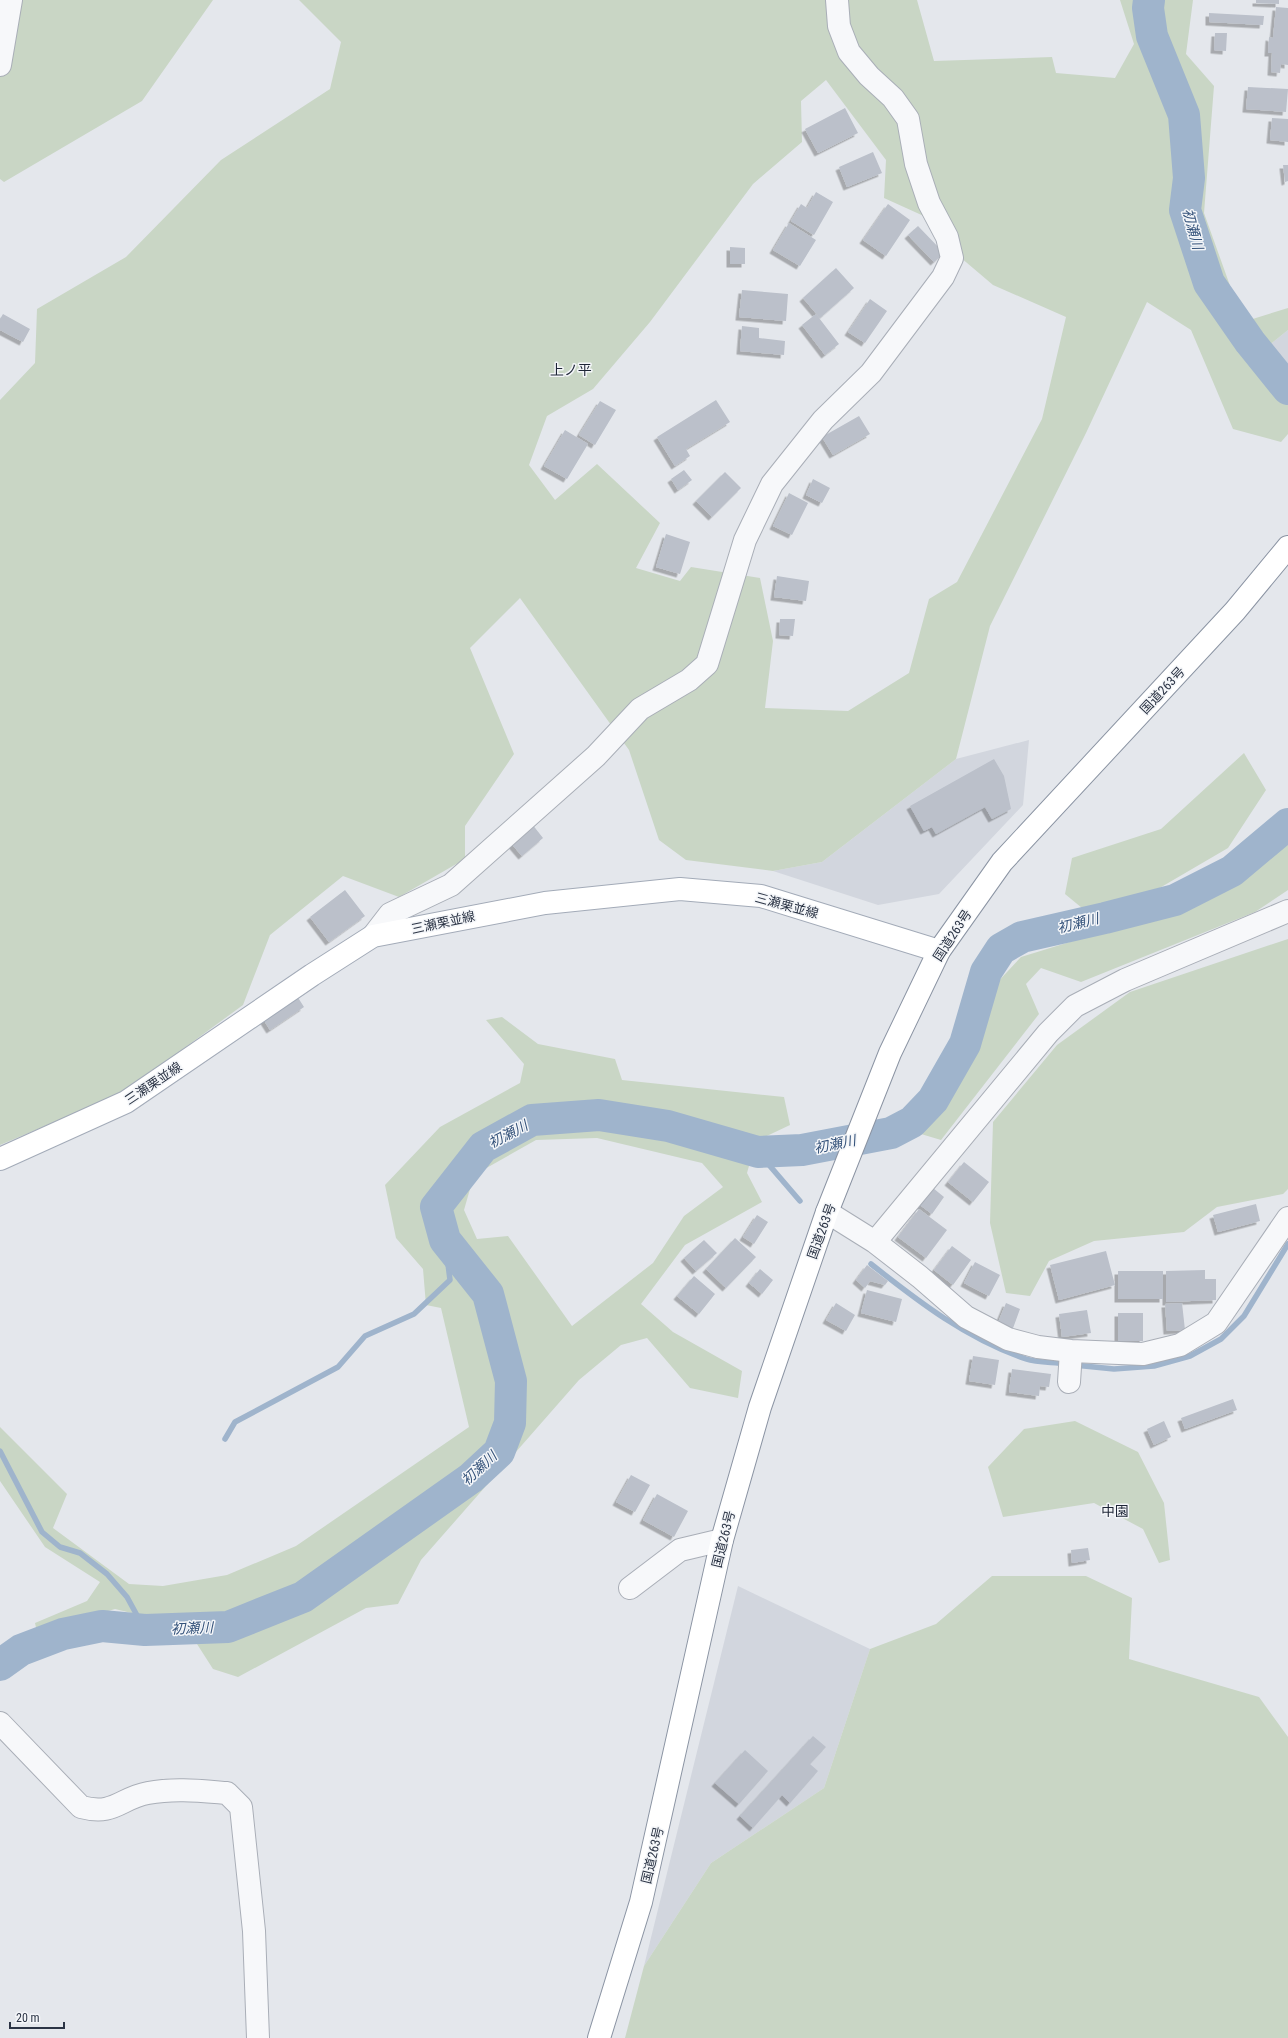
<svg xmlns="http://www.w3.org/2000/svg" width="1288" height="2038" font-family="'Roboto Condensed','Noto Sans JP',sans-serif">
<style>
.built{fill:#d2d6de}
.green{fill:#c9d6c5;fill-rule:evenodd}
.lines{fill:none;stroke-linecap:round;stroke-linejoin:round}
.stream{stroke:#9fb4cc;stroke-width:5.5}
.river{stroke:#9fb4cc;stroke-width:32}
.building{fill:#bbc0ca;filter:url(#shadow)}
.minor-casing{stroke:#a9aeb7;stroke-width:24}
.major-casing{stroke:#a3abb8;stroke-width:24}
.highway-casing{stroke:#8b94a3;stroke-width:24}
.minor{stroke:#f7f8fa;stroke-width:22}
.major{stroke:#fff;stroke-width:22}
.highway{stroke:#fff;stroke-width:22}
.labels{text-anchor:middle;stroke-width:3;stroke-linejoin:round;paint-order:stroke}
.street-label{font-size:13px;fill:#2b3445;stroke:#f4f6f9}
.water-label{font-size:14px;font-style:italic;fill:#34527a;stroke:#f4f6f9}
.neighbourhood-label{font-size:14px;fill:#1d2536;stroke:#f4f6f9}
</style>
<defs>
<filter id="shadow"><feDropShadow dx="-3.5" dy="3.5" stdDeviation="0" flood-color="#0004"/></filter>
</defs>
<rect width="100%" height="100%" fill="#e4e7ec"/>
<path class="built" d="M 1288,330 L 1288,374 L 1267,347 Z
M 1029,740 L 1023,805 L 939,894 L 878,905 L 773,871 L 822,862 L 956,759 Z
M 738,1586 L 870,1649 L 824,1788 L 711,1863 L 644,1966 Z"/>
<path class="green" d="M 0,0 L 213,0 L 142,101 L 4,182 L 0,179 Z
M 299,0 L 917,0 L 934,61 L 1052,57 L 1056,73 L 1115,78 L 1134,44 L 1120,0 L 1139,0 L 1141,26 L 1152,0 L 1193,0 L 1186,54 L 1214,86 L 1204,213 L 1243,322 L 1288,308 L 1288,330 L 1267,347 L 1288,374 L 1288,434 L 1281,442 L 1233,429 L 1191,330 L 1147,302 L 1086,433 L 990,626 L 956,759 L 822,862 L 773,871 L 686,860 L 659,840 L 629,750 L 520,598 L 470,648 L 514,754 L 465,826 L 465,859 L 399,897 L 343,876 L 270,935 L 243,1005 L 123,1093 L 0,1145 L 0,400 L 35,363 L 37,309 L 126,257 L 221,160 L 330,89 L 341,42 ZM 826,80 L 886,160 L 884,198 L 948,227 L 960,257 L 993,285 L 1066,317 L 1042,419 L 957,582 L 929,599 L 909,673 L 848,711 L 765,708 L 773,641 L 760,578 L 691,567 L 680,581 L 636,568 L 660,523 L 597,464 L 555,500 L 529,465 L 547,416 L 593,389 L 650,322 L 753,184 L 802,142 L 801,101 Z
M 1244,753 L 1266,790 L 1228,848 L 1151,893 L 1082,908 L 1065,894 L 1072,858 L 1161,829 Z
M 1288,836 L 1288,890 L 1255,912 L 1081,982 L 1041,968 L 1026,984 L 1039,1014 L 941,1140 L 921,1134 L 975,1052 L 993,987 L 1021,957 L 1180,908 L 1274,852 Z
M 1288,939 L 1288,1189 L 1283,1194 L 1217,1207 L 1184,1232 L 1094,1241 L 1049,1261 L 1030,1296 L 1006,1293 L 990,1223 L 993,1122 L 1057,1045 L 1130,992 Z
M 502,1017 L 538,1044 L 615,1059 L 622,1080 L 784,1097 L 790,1125 L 756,1141 L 747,1173 L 762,1202 L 685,1245 L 641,1304 L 673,1332 L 742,1371 L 738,1398 L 690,1388 L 647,1338 L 621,1345 L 579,1380 L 421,1560 L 398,1604 L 366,1608 L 238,1677 L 213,1669 L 197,1644 L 189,1618 L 152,1618 L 115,1609 L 37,1632 L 35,1623 L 87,1601 L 100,1582 L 45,1547 L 0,1481 L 0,1427 L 67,1494 L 53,1528 L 129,1584 L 163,1586 L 227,1575 L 296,1546 L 469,1427 L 441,1308 L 426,1305 L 423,1269 L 396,1238 L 385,1185 L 440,1127 L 520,1083 L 524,1064 L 486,1020 ZM 597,1138 L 702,1163 L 723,1187 L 684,1216 L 653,1263 L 572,1326 L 508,1236 L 477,1239 L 464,1210 L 474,1175 L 536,1140 Z
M 1075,1421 L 1138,1452 L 1164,1503 L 1170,1560 L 1159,1563 L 1143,1529 L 1094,1503 L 1003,1517 L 988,1467 L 1024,1429 Z
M 992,1576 L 1086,1576 L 1132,1598 L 1129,1659 L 1259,1697 L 1288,1737 L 1288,2038 L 625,2038 L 644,1966 L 711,1863 L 824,1788 L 870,1649 L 936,1624 Z"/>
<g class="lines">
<path class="stream" d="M 758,1152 L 800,1201
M 871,1264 C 919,1302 967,1339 1026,1359 C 1038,1363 1053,1362 1066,1364
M 1074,1365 L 1114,1369 L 1154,1366 L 1190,1356 L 1221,1339 L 1244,1316 L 1288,1244
M 225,1439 L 235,1422 L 338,1367 L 365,1336 L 414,1314 L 450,1280 L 445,1240
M 0,1451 L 42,1532 L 60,1547 L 80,1553 L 107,1574 L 127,1597 L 145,1630"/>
<path class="river" d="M 1149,0 L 1148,8 L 1152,36 L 1184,115 L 1189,178 L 1185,210 L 1209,283 L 1250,342 L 1288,389
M 0,1665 L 21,1650 L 63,1634 L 102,1626 L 145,1630 L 228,1627 L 303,1597 L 471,1478 L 499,1452 L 510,1423 L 511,1381 L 488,1294 L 445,1240 L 436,1207 L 483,1147 L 532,1120 L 599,1115 L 668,1126 L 758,1152 L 802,1150 L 891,1133 L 912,1122 L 933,1100 L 965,1044 L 986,972 L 1001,949 L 1022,937 L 1105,918 L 1175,900 L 1232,871 L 1288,824"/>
</g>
<path class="building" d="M 1256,0 L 1279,0 L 1279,4 L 1256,3 Z
M 1276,7 L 1288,8 L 1288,65 L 1281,64 L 1280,73 L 1271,72 L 1272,53 L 1268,53 L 1269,37 L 1273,38 Z
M 1209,13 L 1264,16 L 1263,25 L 1209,22 Z
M 1215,33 L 1227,33 L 1226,51 L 1214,50 Z
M 1248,87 L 1288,89 L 1286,112 L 1246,109 Z
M 845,108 L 858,133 L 818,153 L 805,129 Z
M 1272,118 L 1288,119 L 1288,142 L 1270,140 Z
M 873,152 L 882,173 L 847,187 L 839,167 Z
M 1283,165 L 1288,165 L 1288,181 L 1285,182 Z
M 816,192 L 833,202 L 814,235 L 791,221 L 801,204 L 807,208 Z
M 888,204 L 910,220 L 886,256 L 863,240 Z
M 789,223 L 816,240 L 800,266 L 773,250 Z
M 918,226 L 944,253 L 934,262 L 908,235 Z
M 730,247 L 745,248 L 745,264 L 730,264 Z
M 836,268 L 854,288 L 820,318 L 803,298 Z
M 742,290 L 788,294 L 786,321 L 739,317 Z
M 870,299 L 887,311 L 865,343 L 848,332 Z
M 3,314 L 30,329 L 23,342 L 0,330 L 0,319 Z
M 816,314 L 839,344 L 825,355 L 802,325 Z
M 742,326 L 759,328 L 759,338 L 785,341 L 784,355 L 740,351 Z
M 716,400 L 730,422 L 686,449 L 690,456 L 675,466 L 657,437 Z
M 600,401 L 616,410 L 595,445 L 579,435 Z
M 859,416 L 870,434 L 833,455 L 822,437 Z
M 565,430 L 588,444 L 567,479 L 544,466 Z
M 684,470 L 692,480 L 678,490 L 671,479 Z
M 725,472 L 741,488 L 712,517 L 696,501 Z
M 813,479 L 830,488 L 822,503 L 806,495 Z
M 789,493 L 808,503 L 792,535 L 773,526 Z
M 666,534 L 690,542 L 680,574 L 656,567 Z
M 777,576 L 809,581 L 806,601 L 774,597 Z
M 780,619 L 795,619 L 793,636 L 779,635 Z
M 994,759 L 1004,776 L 1011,809 L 992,819 L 985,807 L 936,834 L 932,827 L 924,831 L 910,806 Z
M 532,824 L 543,838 L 522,856 L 510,842 Z
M 345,890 L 365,916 L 329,942 L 310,917 Z
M 297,996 L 304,1007 L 270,1030 L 263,1019 Z
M 964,1162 L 989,1182 L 973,1202 L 948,1182 Z
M 933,1188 L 944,1197 L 932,1214 L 920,1205 Z
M 1256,1204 L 1260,1221 L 1218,1232 L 1213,1215 Z
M 919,1209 L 947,1230 L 926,1258 L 898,1237 Z
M 757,1215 L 768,1222 L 754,1244 L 743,1237 Z
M 735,1238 L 756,1257 L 726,1288 L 706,1269 Z
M 704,1240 L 717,1253 L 696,1271 L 684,1258 Z
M 952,1246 L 971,1260 L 953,1285 L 934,1270 Z
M 1106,1251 L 1115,1285 L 1059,1300 L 1050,1265 Z
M 975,1262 L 1000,1275 L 989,1296 L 964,1283 Z
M 867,1265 L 888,1281 L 885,1285 L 870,1281 L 865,1288 L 856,1280 Z
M 760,1269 L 773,1280 L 762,1294 L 749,1283 Z
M 1205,1270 L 1205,1279 L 1216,1279 L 1216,1300 L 1166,1302 L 1166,1271 Z
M 1118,1271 L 1163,1271 L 1163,1299 L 1118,1299 Z
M 694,1276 L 715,1294 L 699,1314 L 677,1296 Z
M 867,1290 L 902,1299 L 896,1322 L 861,1313 Z
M 836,1303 L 855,1315 L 846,1331 L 826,1320 Z
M 1006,1303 L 1020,1309 L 1012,1331 L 997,1325 Z
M 1182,1303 L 1185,1330 L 1167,1331 L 1165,1304 Z
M 1087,1310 L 1091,1333 L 1062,1337 L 1059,1314 Z
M 1118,1313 L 1143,1313 L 1143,1341 L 1118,1341 Z
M 973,1356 L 999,1360 L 995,1385 L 969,1381 Z
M 1012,1369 L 1051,1374 L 1049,1387 L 1040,1386 L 1039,1396 L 1009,1392 Z
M 1233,1399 L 1237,1410 L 1185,1429 L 1181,1418 Z
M 1164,1421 L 1171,1437 L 1154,1445 L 1147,1429 Z
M 631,1475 L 650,1485 L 635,1512 L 616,1502 Z
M 657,1494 L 688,1511 L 674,1537 L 643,1520 Z
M 1088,1548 L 1090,1560 L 1072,1563 L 1071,1550 Z
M 813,1736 L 826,1747 L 810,1764 L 818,1771 L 790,1803 L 782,1795 L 753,1828 L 740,1816 Z
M 745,1750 L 768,1771 L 739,1804 L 715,1783 Z"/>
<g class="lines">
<defs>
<path id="minor" d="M 0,65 L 11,0
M 373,936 L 390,914 L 451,885 L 596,756 L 640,709 L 689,680 L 707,664 L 745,540 L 772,484 L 823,420 L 871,373 L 943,277 L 952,258 L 947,237 L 929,203 L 916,164 L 908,119 L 893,98 L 869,76 L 849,52 L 839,26 L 837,0
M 827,1212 L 875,1242 L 920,1277 L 966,1317 L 1008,1339 L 1038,1347 L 1071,1351 L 1143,1354 L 1180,1345 L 1216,1323 L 1288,1218
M 875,1242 L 1048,1033 L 1075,1006 L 1125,980 L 1288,911
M 1069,1382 L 1071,1351
M 630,1588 L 680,1550 L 722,1540
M 0,1723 L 81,1807 C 115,1816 120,1798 148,1793 C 174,1788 201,1791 227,1793 L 241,1807 L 254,1931 L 258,2038"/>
<path id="major" d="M 0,1159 L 126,1102 L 312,975 L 373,936 L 545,903 L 680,889 L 761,896 L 939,951"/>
<path id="highway" d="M 599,2038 L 641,1902 L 722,1540 L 760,1407 L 827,1212 L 890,1053 L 939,951 L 1002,862 L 1235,611 L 1288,547"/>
</defs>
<use href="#minor" class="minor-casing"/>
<use href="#major" class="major-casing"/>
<use href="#highway" class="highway-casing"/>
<use href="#minor" class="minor"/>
<use href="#major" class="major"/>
<use href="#highway" class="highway"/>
</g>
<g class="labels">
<g class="street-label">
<text transform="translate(1162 690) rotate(-47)" y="5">国道263号</text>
<text transform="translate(787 905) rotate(15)" y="5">三瀬栗並線</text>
<text transform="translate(443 922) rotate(-12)" y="5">三瀬栗並線</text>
<text transform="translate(952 935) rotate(-57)" y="5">国道263号</text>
<text transform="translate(153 1083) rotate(-34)" y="5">三瀬栗並線</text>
<text transform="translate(821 1231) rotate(-70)" y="5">国道263号</text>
<text transform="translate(723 1539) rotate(-76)" y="5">国道263号</text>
<text transform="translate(652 1855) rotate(-77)" y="5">国道263号</text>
</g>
<g class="water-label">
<text transform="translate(1193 229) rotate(75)" y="5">初瀬川</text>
<text transform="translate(1078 923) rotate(-14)" y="5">初瀬川</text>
<text transform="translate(508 1134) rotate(-28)" y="5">初瀬川</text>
<text transform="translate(835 1144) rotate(-11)" y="5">初瀬川</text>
<text transform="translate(479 1468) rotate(-43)" y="5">初瀬川</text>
<text transform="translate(192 1628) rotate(-2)" y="5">初瀬川</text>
</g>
<g class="neighbourhood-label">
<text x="571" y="375">上ノ平</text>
<text x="1115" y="1516">中園</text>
</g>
</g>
<path d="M10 2022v6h54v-6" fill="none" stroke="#2b3445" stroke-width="2"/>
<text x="16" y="2022" font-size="12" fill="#2b3445" stroke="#f4f6f9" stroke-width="3" paint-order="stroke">20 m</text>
</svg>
